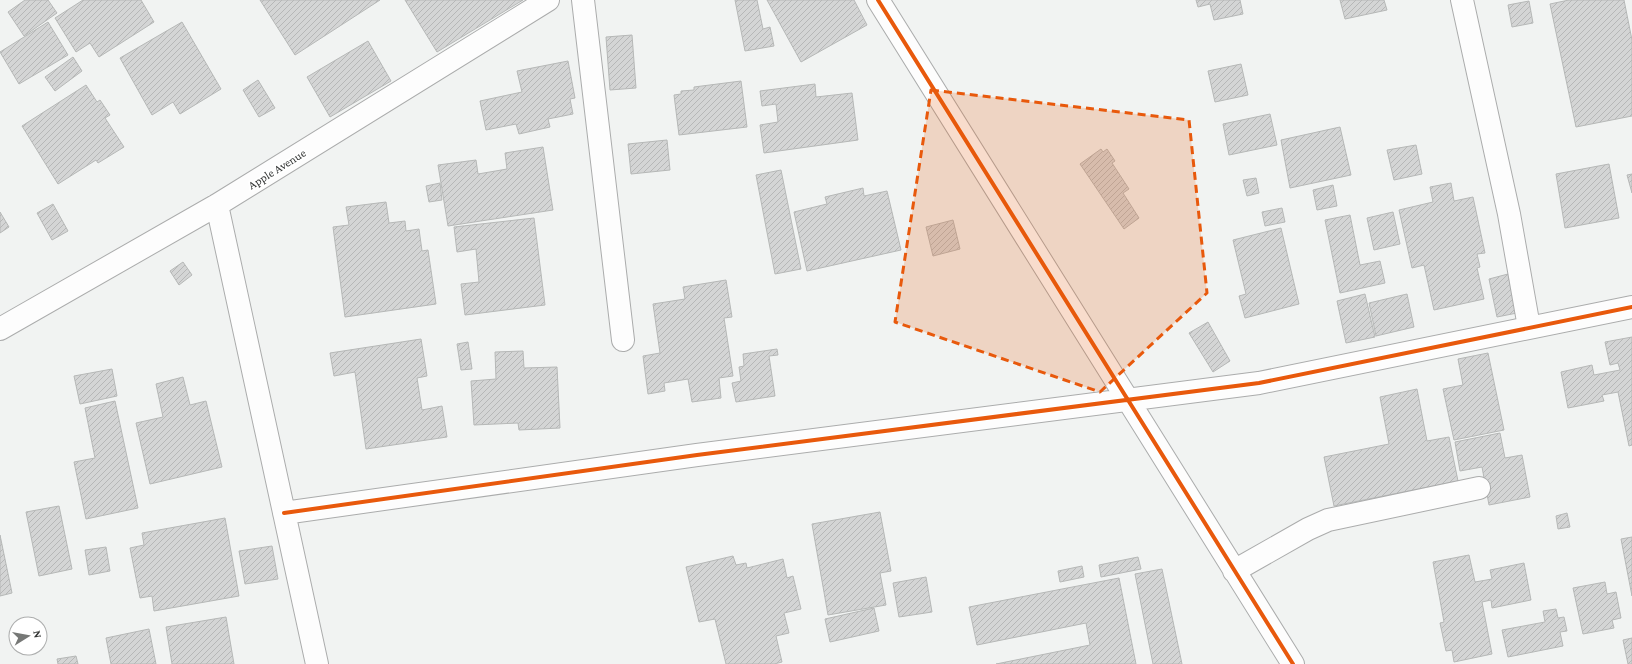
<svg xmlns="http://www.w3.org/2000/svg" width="1632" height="664" font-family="'Crimson Pro',serif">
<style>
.building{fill:url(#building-hatch);stroke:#b6b8b7}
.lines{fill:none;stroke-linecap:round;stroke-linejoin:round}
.minor-casing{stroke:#abacac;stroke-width:24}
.minor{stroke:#fdfdfd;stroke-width:22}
.cycleway-casing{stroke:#fff;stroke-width:6}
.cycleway{stroke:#e8590c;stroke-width:4}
.marked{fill:#e8590c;fill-opacity:0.2;stroke:#e8590c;stroke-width:3;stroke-dasharray:8 5;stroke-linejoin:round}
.labels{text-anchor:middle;stroke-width:4;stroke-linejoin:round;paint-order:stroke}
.street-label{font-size:12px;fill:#333534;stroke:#fff}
</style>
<defs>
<pattern id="building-hatch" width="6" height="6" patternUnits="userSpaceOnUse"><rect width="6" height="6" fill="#d4d5d5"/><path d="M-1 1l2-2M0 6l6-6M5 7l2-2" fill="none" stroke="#b6b7b7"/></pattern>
</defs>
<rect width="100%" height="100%" fill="#f1f3f2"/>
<path class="building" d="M 25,0 L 48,0 L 57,13 L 24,36 L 8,12 Z
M 83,0 L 141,0 L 154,22 L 99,57 L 90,43 L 76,52 L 55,18 Z
M 260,0 L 380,0 L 295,55 Z
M 405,0 L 523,0 L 437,52 Z
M 735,0 L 757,0 L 763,29 L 770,27 L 774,46 L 745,51 Z
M 767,0 L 854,0 L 867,25 L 801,62 Z
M 1196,0 L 1240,0 L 1243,14 L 1214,20 L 1210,4 L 1198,7 Z
M 1340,0 L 1384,0 L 1387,10 L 1345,19 Z
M 1569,0 L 1624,0 L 1632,40 L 1632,116 L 1576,127 L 1550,4 Z
M 1529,1 L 1533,23 L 1512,27 L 1508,5 Z
M 48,22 L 68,55 L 19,84 L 0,52 Z
M 182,22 L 221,89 L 180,114 L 173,102 L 152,115 L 120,58 Z
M 632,35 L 636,88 L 610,90 L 606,37 Z
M 368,41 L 391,81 L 330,117 L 307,77 Z
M 73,57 L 82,71 L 55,91 L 45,77 Z
M 568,61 L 575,98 L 570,99 L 573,114 L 548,119 L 550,127 L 519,134 L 516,124 L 486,130 L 480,101 L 522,92 L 517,71 Z
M 1241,64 L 1248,95 L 1215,102 L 1208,71 Z
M 258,80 L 275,108 L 259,117 L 243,90 Z
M 741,81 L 747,127 L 679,135 L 674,95 L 681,94 L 681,91 L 694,90 L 694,87 Z
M 815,84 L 816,97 L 852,93 L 858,140 L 764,153 L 760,125 L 778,122 L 776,104 L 762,106 L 760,91 Z
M 86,85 L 97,102 L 100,100 L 110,115 L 105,118 L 124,147 L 98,163 L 96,160 L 58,184 L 22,126 Z
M 1270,114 L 1277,145 L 1229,155 L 1223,124 Z
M 1340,127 L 1351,175 L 1290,188 L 1281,140 Z
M 667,140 L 670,170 L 631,174 L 628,144 Z
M 1416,145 L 1422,174 L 1394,180 L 1387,150 Z
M 543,147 L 553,210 L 448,226 L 438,165 L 476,160 L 478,174 L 507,169 L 505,153 Z
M 1101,149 L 1103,152 L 1107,149 L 1115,161 L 1112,163 L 1129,189 L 1123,193 L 1139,218 L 1124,229 L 1080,164 Z
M 1609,164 L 1619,218 L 1565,228 L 1556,174 Z
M 781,170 L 801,269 L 775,274 L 756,175 Z
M 1632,174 L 1632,193 L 1627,175 Z
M 1256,178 L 1259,193 L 1247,196 L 1243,180 Z
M 440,183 L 442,200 L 429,202 L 426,186 Z
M 1451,183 L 1454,201 L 1473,197 L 1485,253 L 1477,254 L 1480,267 L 1477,268 L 1484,299 L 1434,310 L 1424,265 L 1412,268 L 1399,210 L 1433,202 L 1430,187 Z
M 1333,185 L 1337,206 L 1317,210 L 1313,190 Z
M 863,188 L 864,196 L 887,191 L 901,250 L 807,271 L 794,212 L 827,204 L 825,197 Z
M 386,202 L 389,223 L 405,221 L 406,231 L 419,229 L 422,251 L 428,250 L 436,304 L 345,317 L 333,227 L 349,225 L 346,207 Z
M 53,204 L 68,231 L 52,240 L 37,213 Z
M 1282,208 L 1285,222 L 1265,226 L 1262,212 Z
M 0,212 L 9,227 L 0,233 Z
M 1393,212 L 1400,244 L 1374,250 L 1367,218 Z
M 1350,215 L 1360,265 L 1380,261 L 1385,283 L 1340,293 L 1325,220 Z
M 534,218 L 545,305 L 465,315 L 461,284 L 479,282 L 476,249 L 457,252 L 454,227 Z
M 953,220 L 960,249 L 933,256 L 926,227 Z
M 1281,228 L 1299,304 L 1245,318 L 1239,296 L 1246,294 L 1233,240 Z
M 183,262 L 192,275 L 179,285 L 170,271 Z
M 1508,274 L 1517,313 L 1497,317 L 1489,279 Z
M 726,280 L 732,317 L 724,318 L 733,376 L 719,378 L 721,398 L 692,402 L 688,379 L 664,383 L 665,391 L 648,394 L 643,356 L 660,353 L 653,304 L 685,299 L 683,287 Z
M 1365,294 L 1375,337 L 1346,343 L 1337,301 Z
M 1407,294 L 1414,327 L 1376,336 L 1369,303 Z
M 1208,322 L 1230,361 L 1213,372 L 1189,333 Z
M 1632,337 L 1632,445 L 1629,446 L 1618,392 L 1602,395 L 1604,401 L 1568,408 L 1561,372 L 1592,365 L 1594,375 L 1620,370 L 1618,363 L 1610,365 L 1605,342 Z
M 421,339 L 427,376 L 417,378 L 422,410 L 442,406 L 447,437 L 366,449 L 355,372 L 334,376 L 330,353 Z
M 468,342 L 472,369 L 461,370 L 457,344 Z
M 777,349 L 778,355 L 769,356 L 775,396 L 736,402 L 732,383 L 741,381 L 739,367 L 744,366 L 743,354 Z
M 523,351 L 524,368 L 557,367 L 560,428 L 519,430 L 518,423 L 474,425 L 471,381 L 496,379 L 495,352 Z
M 1488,353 L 1504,430 L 1454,440 L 1443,389 L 1463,385 L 1458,359 Z
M 112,369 L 117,396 L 80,404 L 74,376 Z
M 183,377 L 190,405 L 206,401 L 222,467 L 150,484 L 136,423 L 163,417 L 156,384 Z
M 1417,389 L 1427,441 L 1449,437 L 1458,481 L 1334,506 L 1324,457 L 1389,444 L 1380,397 Z
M 115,401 L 138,508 L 86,519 L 74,462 L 95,458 L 85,408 Z
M 1500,433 L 1505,458 L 1522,455 L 1530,497 L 1489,505 L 1482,467 L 1460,471 L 1455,442 Z
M 59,506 L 72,569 L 39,576 L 26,512 Z
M 880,512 L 891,571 L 880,573 L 886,605 L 828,615 L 812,524 Z
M 1567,513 L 1570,527 L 1558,529 L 1556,516 Z
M 225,518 L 239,596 L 154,611 L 152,596 L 140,598 L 130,548 L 144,545 L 142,533 Z
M 0,535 L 12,593 L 0,596 Z
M 1632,537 L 1632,596 L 1621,539 Z
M 272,546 L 278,579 L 245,584 L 239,551 Z
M 106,547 L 110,571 L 89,575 L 85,550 Z
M 1469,555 L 1475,582 L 1492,579 L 1490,570 L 1524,563 L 1531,600 L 1492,608 L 1491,600 L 1482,602 L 1492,654 L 1454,662 L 1452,650 L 1446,651 L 1440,623 L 1444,622 L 1433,562 Z
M 733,556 L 736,565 L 746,563 L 747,568 L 783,559 L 787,578 L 793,576 L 801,609 L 784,613 L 789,633 L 776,636 L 782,662 L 774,664 L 726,664 L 715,619 L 699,622 L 686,567 Z
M 1138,557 L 1141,569 L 1101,577 L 1099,565 Z
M 1082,566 L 1084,577 L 1060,582 L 1058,571 Z
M 1162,569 L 1182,664 L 1153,664 L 1135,574 Z
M 926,577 L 932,612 L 899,617 L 893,583 Z
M 1119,578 L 1136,664 L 996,664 L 1090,645 L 1086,623 L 977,645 L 969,607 Z
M 1605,582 L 1607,594 L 1616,592 L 1621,618 L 1612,620 L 1614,628 L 1583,634 L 1573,588 Z
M 874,608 L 879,631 L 830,642 L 825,619 Z
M 1556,609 L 1558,618 L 1564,617 L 1567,631 L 1560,632 L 1563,646 L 1508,657 L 1502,630 L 1545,622 L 1543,611 Z
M 226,617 L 234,664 L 172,664 L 166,627 Z
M 149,629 L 156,664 L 111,664 L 106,638 Z
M 1632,638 L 1632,664 L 1628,664 L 1623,640 Z
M 76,656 L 78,664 L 58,664 L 57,659 Z"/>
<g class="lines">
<defs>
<path id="minor" d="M 583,0 L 623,340
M 878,0 L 1293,664
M 1462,0 L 1509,214 L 1529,327
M 217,205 L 317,664
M 0,329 L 217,205 L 548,0
M 284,513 L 697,455 L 1259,383 L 1632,307
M 1234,571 L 1308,529 L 1328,520 L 1479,488"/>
</defs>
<use href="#minor" class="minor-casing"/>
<use href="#minor" class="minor"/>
<defs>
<path id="cycleway" d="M 878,0 L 1293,664
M 284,513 L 697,455 L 1259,383 L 1632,307"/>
</defs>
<use href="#cycleway" class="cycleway-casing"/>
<use href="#cycleway" class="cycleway"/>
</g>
<path class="marked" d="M 931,90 L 1189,120 L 1207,293 L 1100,392 L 895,322 Z"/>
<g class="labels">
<g class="street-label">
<text transform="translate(277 169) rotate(-32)" y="4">Apple Avenue</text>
</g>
</g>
<g transform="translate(28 636) rotate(79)"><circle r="19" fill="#ffffff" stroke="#adaeae"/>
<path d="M0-3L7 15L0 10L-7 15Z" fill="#767876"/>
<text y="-6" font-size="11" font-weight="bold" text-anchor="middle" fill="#333534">N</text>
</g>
</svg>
